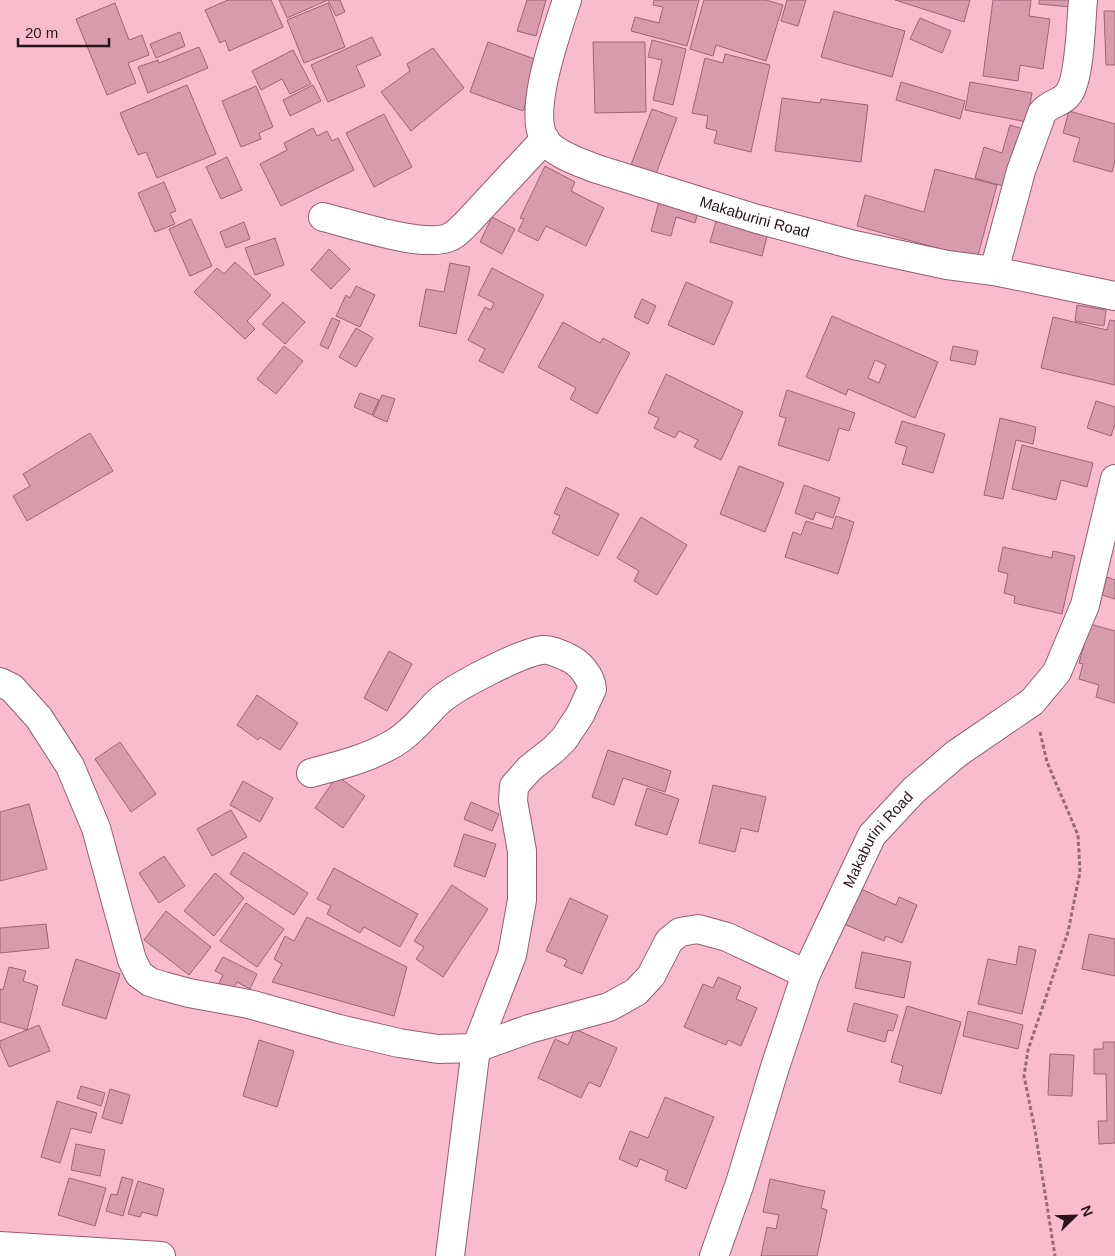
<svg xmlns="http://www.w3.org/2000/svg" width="1115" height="1256" font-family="Arial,sans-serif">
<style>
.building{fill:#d79bad;stroke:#9d6577;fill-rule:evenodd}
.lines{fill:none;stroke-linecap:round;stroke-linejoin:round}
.minor-casing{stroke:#955e70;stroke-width:30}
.path{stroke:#966b78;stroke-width:3;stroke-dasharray:4 2.5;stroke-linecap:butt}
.minor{stroke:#fff;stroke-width:28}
.labels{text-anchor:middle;stroke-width:4;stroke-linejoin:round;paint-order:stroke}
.street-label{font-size:15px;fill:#2a141b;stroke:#f9bbce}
</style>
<rect width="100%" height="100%" fill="#f9bbce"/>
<path class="building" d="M 228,0 L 271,0 L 283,27 L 229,51 L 225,40 L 220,43 L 205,10 Z
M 279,0 L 340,0 L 345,12 L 336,16 L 328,0 L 287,18 Z
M 527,0 L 546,0 L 536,36 L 517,31 Z
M 654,0 L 699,0 L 687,46 L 631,31 L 635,17 L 659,23 L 663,7 L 653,5 Z
M 704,0 L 766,0 L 783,5 L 766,61 L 716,45 L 713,56 L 690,49 Z
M 787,0 L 806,0 L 798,26 L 781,21 Z
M 895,0 L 970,0 L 964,22 Z
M 993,0 L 1031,0 L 1029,16 L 1050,19 L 1043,69 L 1020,65 L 1018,81 L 983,76 Z
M 1039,0 L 1072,0 L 1071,7 L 1039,4 Z
M 115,3 L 129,40 L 142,35 L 149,55 L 128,63 L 136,83 L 107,95 L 76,19 Z
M 328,3 L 345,47 L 304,63 L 287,20 Z
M 834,11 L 905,31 L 892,77 L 821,57 Z
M 1104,11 L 1115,11 L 1115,65 L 1106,65 Z
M 920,18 L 951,31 L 942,53 L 910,39 Z
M 180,32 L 185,46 L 156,58 L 150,44 Z
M 372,37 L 381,55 L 356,66 L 365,86 L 328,102 L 311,65 Z
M 652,40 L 686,49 L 673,105 L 653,100 L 662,60 L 648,57 Z
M 488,42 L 540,61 L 523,111 L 470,92 Z
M 593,42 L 645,42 L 646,112 L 595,113 Z
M 199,47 L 208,68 L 148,93 L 138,67 L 158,60 L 159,63 Z
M 433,48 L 464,88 L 411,131 L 381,92 L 410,71 L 407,64 Z
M 293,50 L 311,84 L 290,94 L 282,79 L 261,90 L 252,71 Z
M 725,54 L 770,65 L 751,152 L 714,143 L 717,131 L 706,128 L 708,116 L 692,113 L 705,58 L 723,63 Z
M 901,82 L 965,101 L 960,119 L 896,100 Z
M 970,82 L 1032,93 L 1027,122 L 965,110 Z
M 187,85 L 216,154 L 157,178 L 146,152 L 138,155 L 120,113 Z
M 313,85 L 321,101 L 290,116 L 283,100 Z
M 256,86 L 273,127 L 259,133 L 261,139 L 241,147 L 222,101 Z
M 782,98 L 820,103 L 821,99 L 868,105 L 861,162 L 775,151 Z
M 652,109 L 677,118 L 654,179 L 629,170 Z
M 1069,111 L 1115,124 L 1115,160 L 1112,172 L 1073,161 L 1080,138 L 1063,133 Z
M 384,114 L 412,167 L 374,187 L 346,133 Z
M 1010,125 L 1030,131 L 1013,189 L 975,178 L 984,147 L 1002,153 Z
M 313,128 L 317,136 L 327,131 L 332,141 L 338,138 L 354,170 L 281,206 L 260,164 L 287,150 L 284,143 Z
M 227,157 L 242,190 L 221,199 L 206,167 Z
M 545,166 L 575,182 L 571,191 L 604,208 L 586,246 L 546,226 L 538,241 L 518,231 L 524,219 L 520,218 Z
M 935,169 L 997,185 L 977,259 L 857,226 L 865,195 L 924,212 Z
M 164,182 L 176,211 L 170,213 L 175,224 L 155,232 L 138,193 Z
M 660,198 L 699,208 L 695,223 L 676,217 L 671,236 L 651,231 Z
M 492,217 L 515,229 L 502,254 L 480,242 Z
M 717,218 L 768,233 L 762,256 L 710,242 Z
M 191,219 L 212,266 L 190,276 L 169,229 Z
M 244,222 L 250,239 L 226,248 L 220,232 Z
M 275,238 L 284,265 L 255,275 L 245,248 Z
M 329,249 L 350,269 L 331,289 L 311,270 Z
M 235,262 L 271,295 L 247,321 L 255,329 L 245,339 L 194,292 L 217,268 L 224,274 Z
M 450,263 L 470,267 L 456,334 L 419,326 L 426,289 L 444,292 Z
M 492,268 L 544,295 L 503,373 L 479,361 L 485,349 L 468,340 L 485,307 L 491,310 L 494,303 L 478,295 Z
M 686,282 L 733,302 L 714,345 L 668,325 Z
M 356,286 L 375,295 L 360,327 L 336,316 L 346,295 L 350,298 Z
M 642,299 L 656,306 L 648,324 L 634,317 Z
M 283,302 L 305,322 L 285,344 L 262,324 Z
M 1077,305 L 1106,310 L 1104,326 L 1075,321 Z
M 832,316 L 938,362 L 915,418 L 848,389 L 846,395 L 806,377 ZM 875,360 L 886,365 L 879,383 L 868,378 Z
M 1053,317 L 1107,330 L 1110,320 L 1115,321 L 1115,385 L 1041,368 Z
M 332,318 L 340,321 L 328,349 L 320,345 Z
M 563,322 L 600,343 L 603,338 L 630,353 L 597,414 L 570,399 L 576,388 L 538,367 Z
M 356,328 L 373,338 L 356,367 L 339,357 Z
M 284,346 L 303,361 L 276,394 L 257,379 Z
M 953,346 L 978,351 L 975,365 L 950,360 Z
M 666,374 L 743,412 L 721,460 L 694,447 L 698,440 L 679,431 L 675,438 L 654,428 L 659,418 L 648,413 Z
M 787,390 L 855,413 L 849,431 L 839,428 L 829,461 L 778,445 L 786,418 L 779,416 Z
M 360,393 L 379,400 L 372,415 L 354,407 Z
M 382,395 L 395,399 L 387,422 L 373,416 Z
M 1096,401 L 1115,407 L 1115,424 L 1111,436 L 1087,428 Z
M 1000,418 L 1036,427 L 1033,444 L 1016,440 L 1003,499 L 984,495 Z
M 902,421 L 945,434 L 933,473 L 902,464 L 907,447 L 895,443 Z
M 90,433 L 113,471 L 27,521 L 13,496 L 30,486 L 23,474 Z
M 1022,445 L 1093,463 L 1087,487 L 1061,480 L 1056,500 L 1012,489 Z
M 739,466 L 784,483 L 765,532 L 720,514 Z
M 804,485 L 840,498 L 833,518 L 816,512 L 813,520 L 795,513 Z
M 566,487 L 619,514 L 598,556 L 552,533 L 560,516 L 554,513 Z
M 836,516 L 854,522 L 838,574 L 785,557 L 793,532 L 801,535 L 806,521 L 832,529 Z
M 641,517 L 687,545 L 657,595 L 634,581 L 639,571 L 617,558 Z
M 1003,547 L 1052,558 L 1053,551 L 1075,556 L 1062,614 L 1014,603 L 1015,596 L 1004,593 L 1008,574 L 998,571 Z
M 1107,577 L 1115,580 L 1115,599 L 1102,595 Z
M 1090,624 L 1115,631 L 1115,703 L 1096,697 L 1099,685 L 1079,679 L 1083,664 L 1079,663 Z
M 389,651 L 412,664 L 387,711 L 364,698 Z
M 257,695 L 298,723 L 280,750 L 260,737 L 258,740 L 237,725 Z
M 120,742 L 156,794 L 131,812 L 95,759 Z
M 608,750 L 671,771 L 665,792 L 623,778 L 614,805 L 592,797 Z
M 337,776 L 365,796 L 343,828 L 315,808 Z
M 243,781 L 273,798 L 260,822 L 230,805 Z
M 713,785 L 766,797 L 758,832 L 741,828 L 735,852 L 699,843 Z
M 647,788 L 679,799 L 667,835 L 635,825 Z
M 471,802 L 499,814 L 492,831 L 464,819 Z
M 29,804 L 47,869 L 0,881 L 0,812 Z
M 231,810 L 247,837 L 212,856 L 197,829 Z
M 464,834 L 496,844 L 485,877 L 454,866 Z
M 244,852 L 308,893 L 294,915 L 230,874 Z
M 164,856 L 185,886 L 159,903 L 139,873 Z
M 334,868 L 418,914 L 400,947 L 364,927 L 360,933 L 327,914 L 331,906 L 317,899 Z
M 215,873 L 244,898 L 214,936 L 184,911 Z
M 452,885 L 488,909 L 443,977 L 416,959 L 424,947 L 414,941 Z
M 859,888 L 896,905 L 899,897 L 917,905 L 902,943 L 886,936 L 884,941 L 844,924 Z
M 570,898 L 608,916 L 582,974 L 564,966 L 567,960 L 546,951 Z
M 246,903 L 284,929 L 257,967 L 220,941 Z
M 166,911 L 211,947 L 189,975 L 144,940 Z
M 307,917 L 407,967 L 394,1016 L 272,982 L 282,964 L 274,959 L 285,936 L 294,941 Z
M 46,924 L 49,948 L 0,953 L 0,928 Z
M 1089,934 L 1115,939 L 1115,976 L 1082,969 Z
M 1019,946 L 1036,950 L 1022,1014 L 978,1004 L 988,959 L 1016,965 Z
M 862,952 L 911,962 L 904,998 L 855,988 Z
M 223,957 L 257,974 L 250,989 L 237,982 L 233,990 L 219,983 L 223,975 L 215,971 Z
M 76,959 L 120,974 L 106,1019 L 62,1005 Z
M 9,967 L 26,971 L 23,981 L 38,986 L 27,1030 L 0,1022 L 0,989 L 3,990 Z
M 718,977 L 741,987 L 736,999 L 757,1008 L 741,1046 L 728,1040 L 726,1045 L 684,1027 L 703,984 L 713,988 Z
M 854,1003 L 898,1015 L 893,1031 L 888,1030 L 885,1042 L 847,1031 Z
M 907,1006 L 961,1022 L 941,1094 L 899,1082 L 903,1066 L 891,1062 Z
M 968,1011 L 1023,1025 L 1018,1049 L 963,1036 Z
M 39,1025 L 50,1051 L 9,1067 L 0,1046 L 0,1041 Z
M 575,1029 L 617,1048 L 600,1087 L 589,1082 L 581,1098 L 538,1078 L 555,1039 L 568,1045 Z
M 259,1040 L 294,1051 L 277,1107 L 243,1096 Z
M 1103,1042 L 1115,1042 L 1115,1143 L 1099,1144 L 1098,1121 L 1107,1121 L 1106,1074 L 1094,1074 L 1094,1049 L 1103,1049 Z
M 1050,1054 L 1074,1055 L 1072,1096 L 1048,1095 Z
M 81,1086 L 105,1093 L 101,1106 L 77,1098 Z
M 110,1089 L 130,1095 L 122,1124 L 102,1118 Z
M 665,1097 L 714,1117 L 686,1189 L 665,1180 L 668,1171 L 640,1159 L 637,1167 L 619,1159 L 630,1131 L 648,1138 Z
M 57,1101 L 97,1113 L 91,1133 L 71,1128 L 60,1163 L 41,1157 Z
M 76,1144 L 105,1150 L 100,1176 L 71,1170 Z
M 122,1177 L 133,1180 L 123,1216 L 106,1211 L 111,1194 L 117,1195 Z
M 69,1178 L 106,1188 L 95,1226 L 58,1215 Z
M 770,1179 L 825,1191 L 821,1208 L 827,1210 L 817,1256 L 761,1256 L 767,1227 L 776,1229 L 779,1215 L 763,1212 Z
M 138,1181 L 164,1189 L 157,1216 L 142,1212 L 140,1217 L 128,1214 Z"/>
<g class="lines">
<defs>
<g id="minor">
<path id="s1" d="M 567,0 C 557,31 528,109 544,139 C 552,153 583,164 597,169 L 757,219 L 854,245 L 947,265 L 994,271 L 1115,296"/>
<path d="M 323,217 C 352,224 424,249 450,237 C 456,235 460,229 465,225 L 545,139"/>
<path d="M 994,271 L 1021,171 L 1042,113 C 1049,103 1063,103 1069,93 C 1080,77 1081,21 1083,0"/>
<path d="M 0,682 L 12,688 L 39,718 L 70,766 L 96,828 L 132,960 L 139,974 L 150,982 L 163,986 L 189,993 L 249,1004 L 339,1029 L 399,1043 L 438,1049 L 476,1048 L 529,1029 L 609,1007 L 636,992 L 651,976 L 669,941 L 680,932 L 698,929 L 727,937 L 806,974"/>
<path d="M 311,773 C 341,765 370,758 396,742 C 413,731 424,716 437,703 C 453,687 521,653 542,650 C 550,649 560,654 567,657 C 579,662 591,676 592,689 L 580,715 L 564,739 L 553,750 L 530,768 L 514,786 L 513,801 L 522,851 L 522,900 L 512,955 L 476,1048 L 450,1256"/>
<path d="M 0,1246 L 161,1256"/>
<path id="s2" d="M 714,1256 L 740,1183 L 775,1067 L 806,974 L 872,835 L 914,790 L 956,754 L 1032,702 L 1057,672 L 1085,605 L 1115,479"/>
</g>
</defs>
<use href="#minor" class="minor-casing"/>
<path class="path" d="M 1040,732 L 1047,762 L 1078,835 L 1080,872 L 1068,932 L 1028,1050 L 1024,1076 L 1035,1130 L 1055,1256"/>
<use href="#minor" class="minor"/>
</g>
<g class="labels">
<g class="street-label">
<text dy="5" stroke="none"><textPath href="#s1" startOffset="370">Makaburini Road</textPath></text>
<text dy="5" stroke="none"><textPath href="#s2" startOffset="450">Makaburini Road</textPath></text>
</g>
</g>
<g transform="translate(1075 1216) rotate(67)" stroke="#f9bbce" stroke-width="4" paint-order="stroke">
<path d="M0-4L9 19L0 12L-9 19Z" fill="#2a141b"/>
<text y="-8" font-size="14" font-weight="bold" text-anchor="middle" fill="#2a141b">N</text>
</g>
<path d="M18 38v8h91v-8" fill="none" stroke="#2a141b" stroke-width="2.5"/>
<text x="25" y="38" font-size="15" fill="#2a141b" stroke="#f9bbce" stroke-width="4" paint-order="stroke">20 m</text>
</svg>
